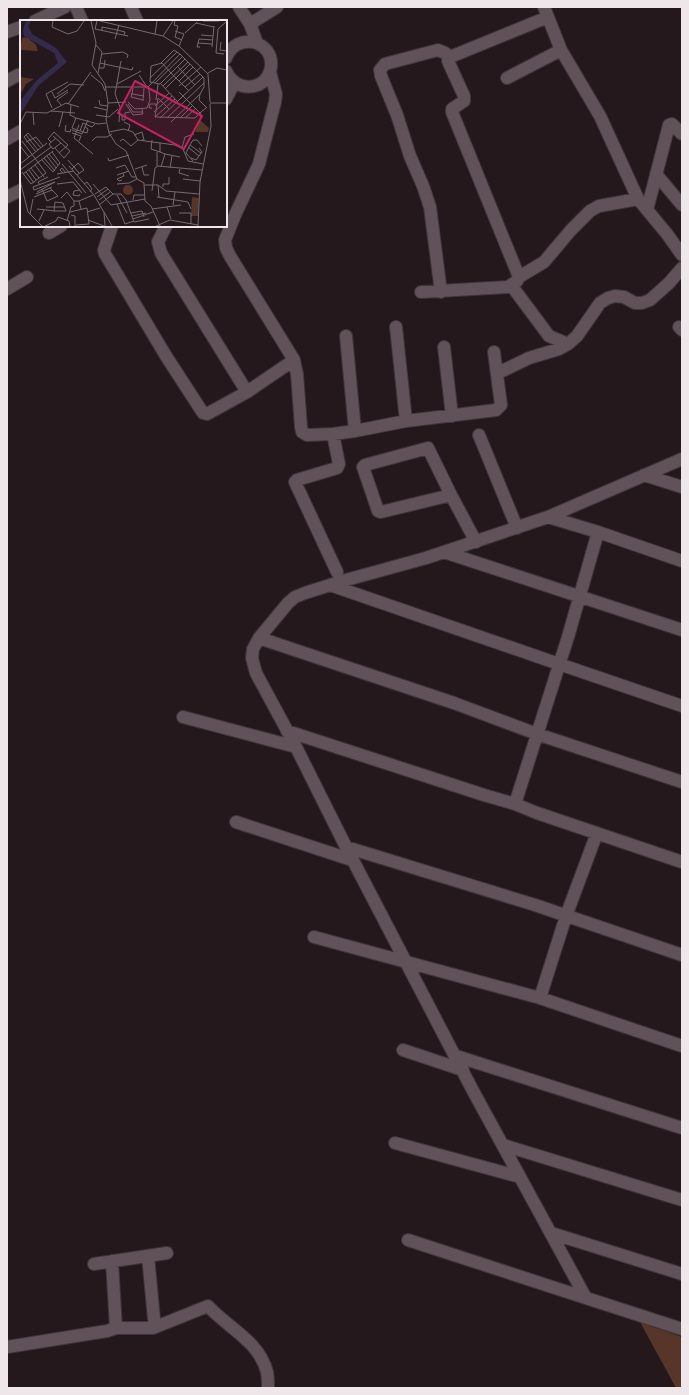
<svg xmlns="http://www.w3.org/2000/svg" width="689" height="1395" font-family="Inter,sans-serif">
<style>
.green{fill:#573528}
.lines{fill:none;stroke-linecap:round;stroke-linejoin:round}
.minor-casing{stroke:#3e363a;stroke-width:14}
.minor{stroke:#615259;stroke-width:12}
.inset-road{fill:none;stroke:#756a6f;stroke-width:1}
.view{fill:#c42262;fill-opacity:0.15;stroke:#c42262;stroke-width:2}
.inset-edge{fill:none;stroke:#efe6ea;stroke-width:2}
</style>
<rect width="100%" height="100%" fill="#24181d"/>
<path class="green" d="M 640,1322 L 682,1337 L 682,1388 L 676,1388 Z"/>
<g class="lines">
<defs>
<path id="minor" d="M 76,7 L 82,21
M 131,7 L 137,21
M 239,7 L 250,24 L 257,43
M 544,7 L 561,50 L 600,116 L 638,199 L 667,234 L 682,255
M 35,21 L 65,7
M 250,24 L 277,7
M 7,32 L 21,27
M 226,58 C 236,31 274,40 271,67 C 267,92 235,93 226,71
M 270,72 L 276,94 L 275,102 L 259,164 L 235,215 L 225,240 L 226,248 L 230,256 L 294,360 L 297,374 L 301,427 L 302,432 L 307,435 L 333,434 L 355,431 L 406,421 L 496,410 L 501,405 L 494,352
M 507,78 L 561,50
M 7,81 L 18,75
M 226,99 L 234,83
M 7,139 L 21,131
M 656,174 L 682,205
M 7,197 L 21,190
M 647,210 L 669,125 L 672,124 L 682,134
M 112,226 L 104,250 L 105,254 L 166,356 L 203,413 L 207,414 L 247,392 L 294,360
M 166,226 L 158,242 L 161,253 L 247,392
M 49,233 L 61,226
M 519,277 L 452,112 L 452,109 L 464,101 L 464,96 L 448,61 L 450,57 L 548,17
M 511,285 L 549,336 L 568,344
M 7,289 L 27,277
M 421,292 L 508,287 L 517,281 L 519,277 L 544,262 L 571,230 L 590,211 L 599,206 L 638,199
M 441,292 L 430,207 L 423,186 L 410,156 L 397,115 L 381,76 L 380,70 L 385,64 L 438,50 L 445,53 L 450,57
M 396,327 L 406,421
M 679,327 L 682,330
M 346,336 L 355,431
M 444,347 L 452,416
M 498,373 L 529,358 L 559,349 L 568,344 L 577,336 L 600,303 L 608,298 L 615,296 L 624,297 L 635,303 L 642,303 L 650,300 L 669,283 L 682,268
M 333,434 L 339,464 L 337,468 L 297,480 L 295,482 L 337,572
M 479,435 L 517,528
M 644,475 L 682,487
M 451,495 L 381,512 L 378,511 L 363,467 L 365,465 L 428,448 L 451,495 L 476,542
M 548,517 L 682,459
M 598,532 L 682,561
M 444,552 L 682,630
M 330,585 L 559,664 L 682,706
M 259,638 L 454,703 L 537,734 L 682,782
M 183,717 L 296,747
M 287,731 L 484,795 L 515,804 L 537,813 L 682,862
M 515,804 L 568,637 L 598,532 L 548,517 L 426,558 L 346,580 L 305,593 L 295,597 L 288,603 L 259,638 L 253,649 L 252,658 L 256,673 L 263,686 L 296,747 L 346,847 L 472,1089 L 586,1298 L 682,1329
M 236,822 L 352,860
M 346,847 L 535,905 L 682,955
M 314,937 L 540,998 L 682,1046
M 540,998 L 566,916 L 597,833
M 403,1050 L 463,1070
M 456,1056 L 682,1128
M 395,1143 L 520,1177
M 503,1145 L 682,1200
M 551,1233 L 682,1274
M 408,1240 L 586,1298
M 148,1256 L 154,1319
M 112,1261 L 116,1328
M 94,1264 L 167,1253
M 7,1347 L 107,1331 L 116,1328 L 153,1328 L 208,1306 C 228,1328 259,1341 267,1372 C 268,1377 268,1383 268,1388"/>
</defs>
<use href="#minor" class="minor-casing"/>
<use href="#minor" class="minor"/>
</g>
<g transform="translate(20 20)">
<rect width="207" height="207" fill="#24181d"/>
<path d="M 7,17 L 16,25 L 18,31 L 0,30 L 2,18 ZM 0,57 L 14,59 L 6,64 L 0,75 ZM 180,100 L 189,108 L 188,112 L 175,112 ZM103 170a5 5 0 1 1 10 0a5 5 0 1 1-10 0ZM 172,177 L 179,178 L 178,196 L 171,196 Z" fill="#573528"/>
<path d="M 6,1 L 11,1 L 8,6 L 12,14 L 36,28 L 47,42 L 18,66 L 0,95 L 0,81 L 17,60 L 38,43 L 34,33 L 4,16 L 3,10 Z" fill="#342a4c"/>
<path class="inset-road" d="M 33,1 L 32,7 L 48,14 L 57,11 L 64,1M 71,1 L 76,23 L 72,45 L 85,64 L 88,83 L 86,99 L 89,113 L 96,124 L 106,131 L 117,159 L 124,163 L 125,181 L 131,186 L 140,206M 77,1 L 75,9 L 108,16M 80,1 L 143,16 L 159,26 L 188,54 L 190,82M 155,1 L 154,5 L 158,6 L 155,17 L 162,20M 183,1 L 199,1M 176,3 L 194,7M 82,11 L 82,7 L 97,10 L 105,12 L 104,15M 155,11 L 164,14 L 159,26M 165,13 L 177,2M 135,14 L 137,1M 181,15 L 193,16M 143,16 L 153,1M 95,19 L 99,5M 201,22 L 200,30 L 207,31M 178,23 L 192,24M 76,25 L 82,32 L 78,53M 180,27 L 177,27 L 179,19 L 193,20M 192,27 L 194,6M 82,34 L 103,32 L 108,35 L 107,38M 204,34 L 196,33 L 198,9 L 207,1M 165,39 L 140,64 L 130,62 L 131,46 L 142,43 L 151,53 L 169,71M 80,43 L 112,50 L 113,47M 141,43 L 154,30 L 160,34 L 184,58 L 184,67 L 180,74M 157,46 L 175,65M 79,48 L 84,48 L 85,40M 188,53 L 197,48 L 207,50M 71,55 L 82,64 L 85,71M 130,58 L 157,32M 159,61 L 173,47M 135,63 L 163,36M 140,63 L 158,82M 97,64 L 121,51M 143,66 L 168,42M 159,66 L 181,47M 85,67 L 128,67 L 160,34M 165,67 L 180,54M 113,68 L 112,74 L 124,76M 145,69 L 170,44M 32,72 L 35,78 L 48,70M 159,72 L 180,93 L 187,87M 112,73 L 111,77 L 123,80M 37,74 L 50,64 L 64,65M 79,80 L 80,85 L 88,86M 136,80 L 138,64M 123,81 L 124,68M 108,82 L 115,89 L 127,88 L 130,80 L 129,70 L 119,55M 88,83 L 106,82M 190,83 L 207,83M 48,84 L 71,52M 106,84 L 113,95 L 123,94 L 122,89M 108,84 L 113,92 L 123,92M 41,85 L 37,80 L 48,72M 51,85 L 50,95 L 56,98 L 78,104 L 86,103M 135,86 L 149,73M 74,87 L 87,90M 32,88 L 26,74 L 48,62M 132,88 L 129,88 L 130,84 L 136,84M 149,89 L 138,78 L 135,97 L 175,98 L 180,93 L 181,95M 31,91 L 55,93M 134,92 L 152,76M 13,93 L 14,105M 102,94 L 102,100 L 105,100 L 105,93 L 110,92M 76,95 L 89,97 L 98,89M 135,97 L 155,79M 56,98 L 52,108 L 57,110 L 59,105M 140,98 L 183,57M 147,98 L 184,63M 160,98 L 172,86M 165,98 L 175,89M 99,102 L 100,87 L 95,74 L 101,41M 104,102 L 110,105 L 108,111M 151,102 L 180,74 L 179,80 L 186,87M 0,104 L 6,92 L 27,93 L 46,83 L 59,87M 46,105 L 45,111 L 50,112 L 51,109M 39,107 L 43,92M 65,107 L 68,109 L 67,113 L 57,110 L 54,118 L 73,134M 52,110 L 62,114 L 68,100M 60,111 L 63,103 L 72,107 L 75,104M 89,112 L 104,109 L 113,112 L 118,120 L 155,125 L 163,129 L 168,141 L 183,144M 52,113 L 61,116 L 59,121M 6,115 L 18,130M 114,115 L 122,112 L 124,120 L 122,120M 33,116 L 50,131 L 44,138 L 35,128M 36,118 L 29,124 L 33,129 L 41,123M 132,120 L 131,129 L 140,132M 2,121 L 26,153M 72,121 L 76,117 L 87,117 L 92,114M 100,121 L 103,119 L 111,126 L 118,120M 6,122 L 16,117 L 23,126M 31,122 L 28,119 L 34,112 L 48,125 L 39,133M 140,123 L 140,132 L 145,134 L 141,147M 170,125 L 181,133M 0,126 L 9,137M 168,127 L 179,136M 162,128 L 165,117 L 174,114M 16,132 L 4,117 L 8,113 L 21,128M 29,134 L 38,145M 145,134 L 160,137M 27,136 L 36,148M 24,138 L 35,151M 88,138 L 89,141 L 109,135M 171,138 L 176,140 L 182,132 L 179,128M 22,140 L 33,152 L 40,143 L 32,132M 48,140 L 59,153M 173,141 L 166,133 L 170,125 L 173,120 L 177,120 L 182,126M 0,144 L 27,123M 42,144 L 66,173M 15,145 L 24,157M 49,146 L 74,175 L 92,206M 137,146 L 137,132M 122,147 L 124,155 L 129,155M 11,148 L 19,158M 96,148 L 105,145 L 112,157 L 116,157M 150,148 L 152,136M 52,149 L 58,143 L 64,150 L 57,155M 115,149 L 127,145M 160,149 L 159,153 L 169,156M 0,150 L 31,127M 9,150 L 16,160M 2,152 L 11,164 L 26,153M 6,152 L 14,163M 43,153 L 40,150 L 42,148 L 46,153M 3,154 L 33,131M 37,154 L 54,151M 97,155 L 109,151M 163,159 L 180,161M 0,160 L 8,192 L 22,206M 102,160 L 99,161 L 97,159 L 104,156 L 103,153M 37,164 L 53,162 L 62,173M 64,164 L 67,162 L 70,166 L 72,169 L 70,172M 73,164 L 91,185M 97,164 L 109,163 L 117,159M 20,165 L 18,162 L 28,157M 125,165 L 138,165 L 146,171 L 179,174M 138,165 L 139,177M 143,167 L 143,164 L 149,164 L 149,157M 22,169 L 27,181 L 38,176 L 30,168M 132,171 L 135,148 L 138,146 L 182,150M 17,172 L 35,162 L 14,170 L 13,167 L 40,157M 16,174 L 32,167M 60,174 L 59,176 L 53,175 L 54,171 L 60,170M 75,174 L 86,167 L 93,174 L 101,174 L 106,180 L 114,202 L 129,199M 97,175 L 107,193M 14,177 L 32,170M 77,177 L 88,169M 137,177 L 168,182 L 171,189M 41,178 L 47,172 L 54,181M 79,180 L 90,172M 113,180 L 114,175 L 125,175M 59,181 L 73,175M 97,184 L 105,204 L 114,201M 79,185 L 93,174M 91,185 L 125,179M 153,185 L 155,172M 26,187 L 45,187M 147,187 L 151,199M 17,189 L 27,190 L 34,191 L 46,191 L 43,183 L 35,182 L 34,191M 132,189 L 161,185M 50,192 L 67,188 L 69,204 L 56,205M 67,192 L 80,188M 84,192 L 85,206M 111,193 L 122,191 L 124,197M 159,193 L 171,193 L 171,204M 10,194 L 13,179M 51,195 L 55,196 L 55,206M 112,196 L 126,193M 113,199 L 133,192M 68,200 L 84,206M 19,201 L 24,190M 47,201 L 51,187 L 54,186 L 54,181 L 59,181 L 61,189M 25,206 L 36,201 L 38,197 L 49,201 L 50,206M 136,206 L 150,200 L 178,205M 178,206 L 180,162 L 191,106 L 190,84"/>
<path class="view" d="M 115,61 L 182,96 L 164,129 L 98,93 Z"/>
<rect width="207" height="207" class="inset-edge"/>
</g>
<rect width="689" height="1395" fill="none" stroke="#efe6ea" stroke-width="16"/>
</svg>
